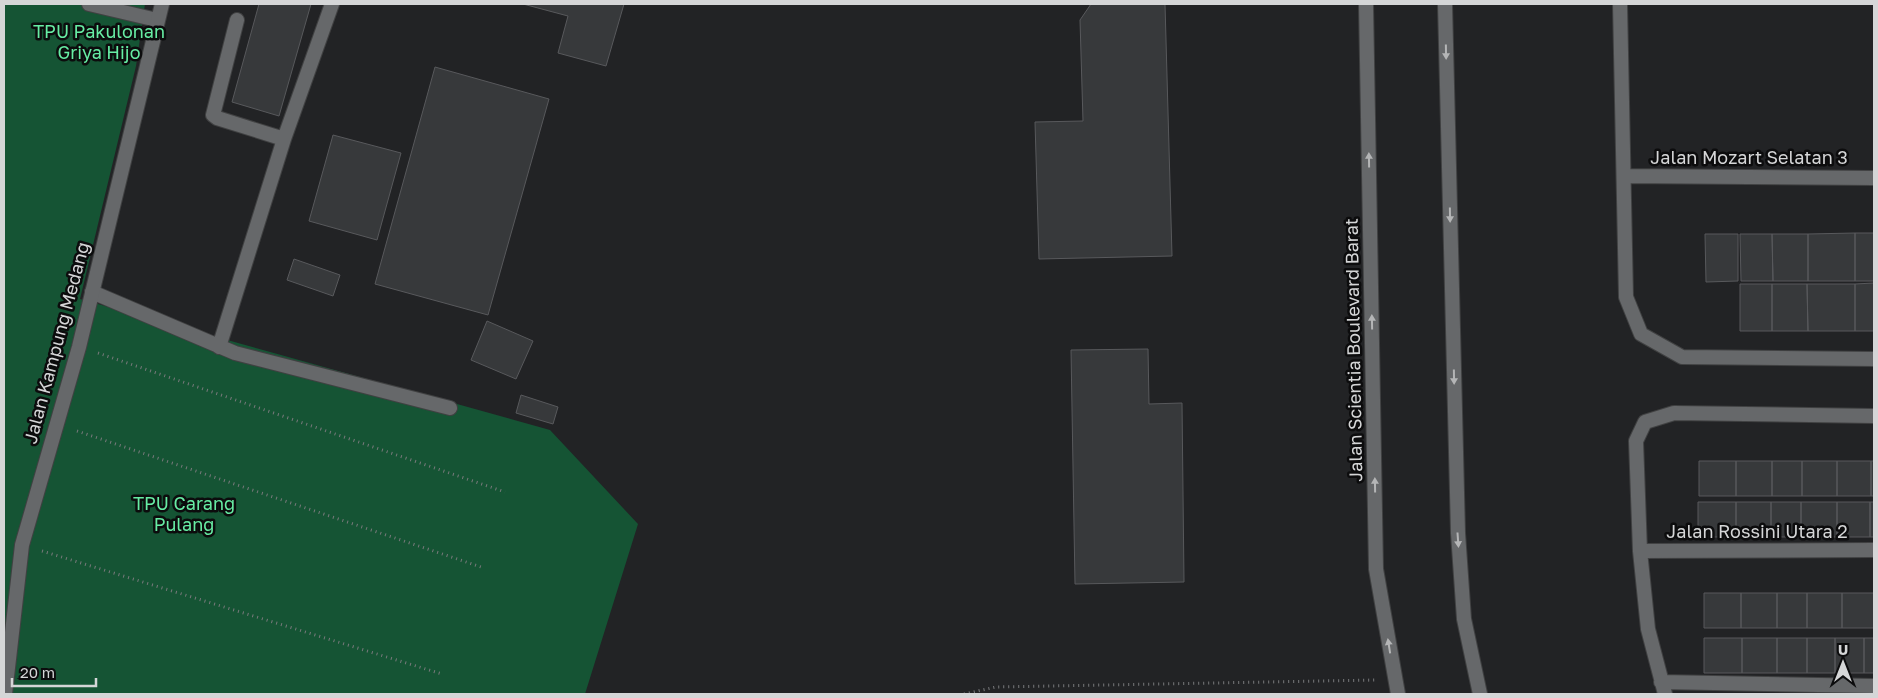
<svg xmlns="http://www.w3.org/2000/svg" width="1878" height="698" font-family="'Golos Text',sans-serif">
<style>
.green{fill:#155434}
.building{fill:#37393b;stroke:#58595c}
.lines{fill:none;stroke-linecap:round;stroke-linejoin:round}
.service-casing{stroke:#404142;stroke-width:16}
.minor-casing{stroke:#404142;stroke-width:16}
.tertiary-casing{stroke:#404142;stroke-width:16}
.path{stroke:#797a7c;stroke-width:3;stroke-dasharray:1 4;stroke-linecap:butt}
.service{stroke:#66686a;stroke-width:14}
.minor{stroke:#66686a;stroke-width:14}
.tertiary{stroke:#66686a;stroke-width:14}
.oneway{fill:#b4b5b6}
.labels{text-anchor:middle;stroke-width:5;stroke-linejoin:round;paint-order:stroke}
.park-label{font-size:18px;fill:#67eda4;stroke:#0c0c0d}
.street-label{font-size:18px;fill:#d5d6d7;stroke:#0c0c0d}
</style>
<rect width="100%" height="100%" fill="#222325"/>
<path class="green" d="M 4,4 L 145,4 L 136,66 L 80,299 L 550,430 L 638,524 L 585,694 L 4,694 Z"/>
<path class="building" d="M 259,4 L 311,4 L 279,116 L 232,102 Z
M 523,4 L 624,4 L 606,66 L 558,53 L 568,16 Z
M 1091,4 L 1165,4 L 1172,256 L 1039,259 L 1035,122 L 1083,121 L 1080,20 Z
M 435,67 L 549,99 L 488,315 L 375,284 Z
M 333,135 L 401,153 L 377,240 L 309,221 Z
M 1855,233 L 1874,233 L 1874,281 L 1855,281 Z
M 1855,233 L 1855,281 L 1808,281 L 1808,234 Z
M 1705,234 L 1738,234 L 1738,281 L 1706,282 Z
M 1740,234 L 1772,234 L 1773,281 L 1741,281 Z
M 1772,234 L 1808,234 L 1808,281 L 1773,281 Z
M 294,259 L 340,275 L 333,296 L 287,280 Z
M 1874,283 L 1874,331 L 1855,331 L 1855,284 Z
M 1740,284 L 1772,284 L 1772,331 L 1740,331 Z
M 1772,284 L 1807,284 L 1808,331 L 1772,331 Z
M 1807,284 L 1855,284 L 1855,331 L 1808,331 Z
M 487,321 L 533,341 L 516,379 L 471,360 Z
M 1148,349 L 1149,404 L 1182,403 L 1184,582 L 1075,584 L 1071,350 Z
M 521,395 L 558,407 L 553,424 L 516,413 Z
M 1699,461 L 1736,461 L 1736,496 L 1699,496 Z
M 1736,461 L 1772,461 L 1772,496 L 1736,496 Z
M 1772,461 L 1802,461 L 1802,496 L 1772,496 Z
M 1802,461 L 1837,461 L 1837,496 L 1802,496 Z
M 1837,461 L 1871,461 L 1871,496 L 1837,496 Z
M 1871,461 L 1874,461 L 1874,496 L 1871,496 Z
M 1698,502 L 1736,502 L 1736,537 L 1698,537 Z
M 1736,502 L 1771,502 L 1771,537 L 1736,537 Z
M 1771,502 L 1801,502 L 1801,537 L 1771,537 Z
M 1801,502 L 1837,502 L 1837,537 L 1801,537 Z
M 1837,502 L 1870,502 L 1870,537 L 1837,537 Z
M 1870,502 L 1874,502 L 1874,537 L 1870,537 Z
M 1704,593 L 1741,593 L 1741,628 L 1704,628 Z
M 1741,593 L 1777,593 L 1777,628 L 1741,628 Z
M 1777,593 L 1807,593 L 1807,628 L 1777,628 Z
M 1807,593 L 1842,593 L 1842,628 L 1807,628 Z
M 1842,593 L 1874,593 L 1874,628 L 1842,628 Z
M 1704,638 L 1742,638 L 1742,673 L 1704,673 Z
M 1742,638 L 1777,638 L 1777,673 L 1742,673 Z
M 1777,638 L 1807,638 L 1807,673 L 1777,673 Z
M 1807,638 L 1835,638 L 1835,673 L 1807,673 Z
M 1835,638 L 1864,638 L 1864,673 L 1835,673 Z
M 1864,638 L 1874,638 L 1874,673 L 1864,673 Z"/>
<g class="lines">
<defs>
<path id="service" d="M 89,4 L 157,20
M 237,20 L 213,115 L 217,118 L 284,139
M 92,292 L 235,353 L 450,408
M 219,347 L 284,139 L 332,4"/>
<path id="minor" d="M 1620,4 L 1626,297 L 1641,334 L 1682,357 L 1874,359
M 1624,176 L 1874,178
M 1640,551 L 1874,550
M 1661,682 L 1874,686
M 5,694 L 22,545 L 79,347 L 162,4
M 1665,694 L 1648,629 L 1640,551 L 1636,441 L 1645,422 L 1674,413 L 1874,416"/>
<path id="tertiary" d="M 1366,4 L 1376,569 L 1398,694
M 1445,4 L 1458,533 L 1464,619 L 1480,694"/>
</defs>
<use href="#service" class="service-casing"/>
<use href="#minor" class="minor-casing"/>
<use href="#tertiary" class="tertiary-casing"/>
<path class="path" d="M 98,353 L 505,492
M 77,431 L 484,568
M 42,551 L 442,674
M 964,694 L 996,687 L 1375,680"/>
<use href="#service" class="service"/>
<use href="#minor" class="minor"/>
<use href="#tertiary" class="tertiary"/>
</g>
<defs><path id="oneway-solid" d="M-6-.8H1V-3.2L6.5 0L1 3.2V.8H-6Z" transform="scale(1.25)"/></defs>
<g class="oneway">
<use href="#oneway-solid" transform="translate(1446 52) rotate(89)"/>
<use href="#oneway-solid" transform="translate(1369 160) rotate(-91)"/>
<use href="#oneway-solid" transform="translate(1450 215) rotate(89)"/>
<use href="#oneway-solid" transform="translate(1372 322) rotate(-91)"/>
<use href="#oneway-solid" transform="translate(1454 377) rotate(89)"/>
<use href="#oneway-solid" transform="translate(1375 485) rotate(-91)"/>
<use href="#oneway-solid" transform="translate(1458 540) rotate(86)"/>
<use href="#oneway-solid" transform="translate(1389 646) rotate(-99)"/>
</g>
<g class="labels">
<g class="park-label">
<text x="99" y="38">TPU Pakulonan<tspan x="99" dy="21">Griya Hijo</tspan></text>
<text x="184" y="510">TPU Carang<tspan x="184" dy="21">Pulang</tspan></text>
</g>
<g class="street-label">
<text x="1749" y="164">Jalan Mozart Selatan 3</text>
<text transform="translate(57 343) rotate(-75)" y="6">Jalan Kampung Medang</text>
<text transform="translate(1354 350) rotate(-91)" y="6">Jalan Scientia Boulevard Barat</text>
<text x="1757" y="538">Jalan Rossini Utara 2</text>
</g>
</g>
<rect width="1878" height="698" fill="none" stroke="#d5d6d7" stroke-width="10"/>
<g transform="translate(1843 663)" stroke="#0c0c0d" stroke-width="4" paint-order="stroke">
<path d="M0-4L9 19L0 12L-9 19Z" fill="#d5d6d7"/>
<text y="-8" font-size="14" font-weight="bold" text-anchor="middle" fill="#d5d6d7">U</text>
</g>
<path d="M12 678v8h84v-8" fill="none" stroke="#d5d6d7" stroke-width="2.5"/>
<text x="20" y="678" font-size="15" fill="#d5d6d7" stroke="#0c0c0d" stroke-width="4" paint-order="stroke">20 m</text>
</svg>
